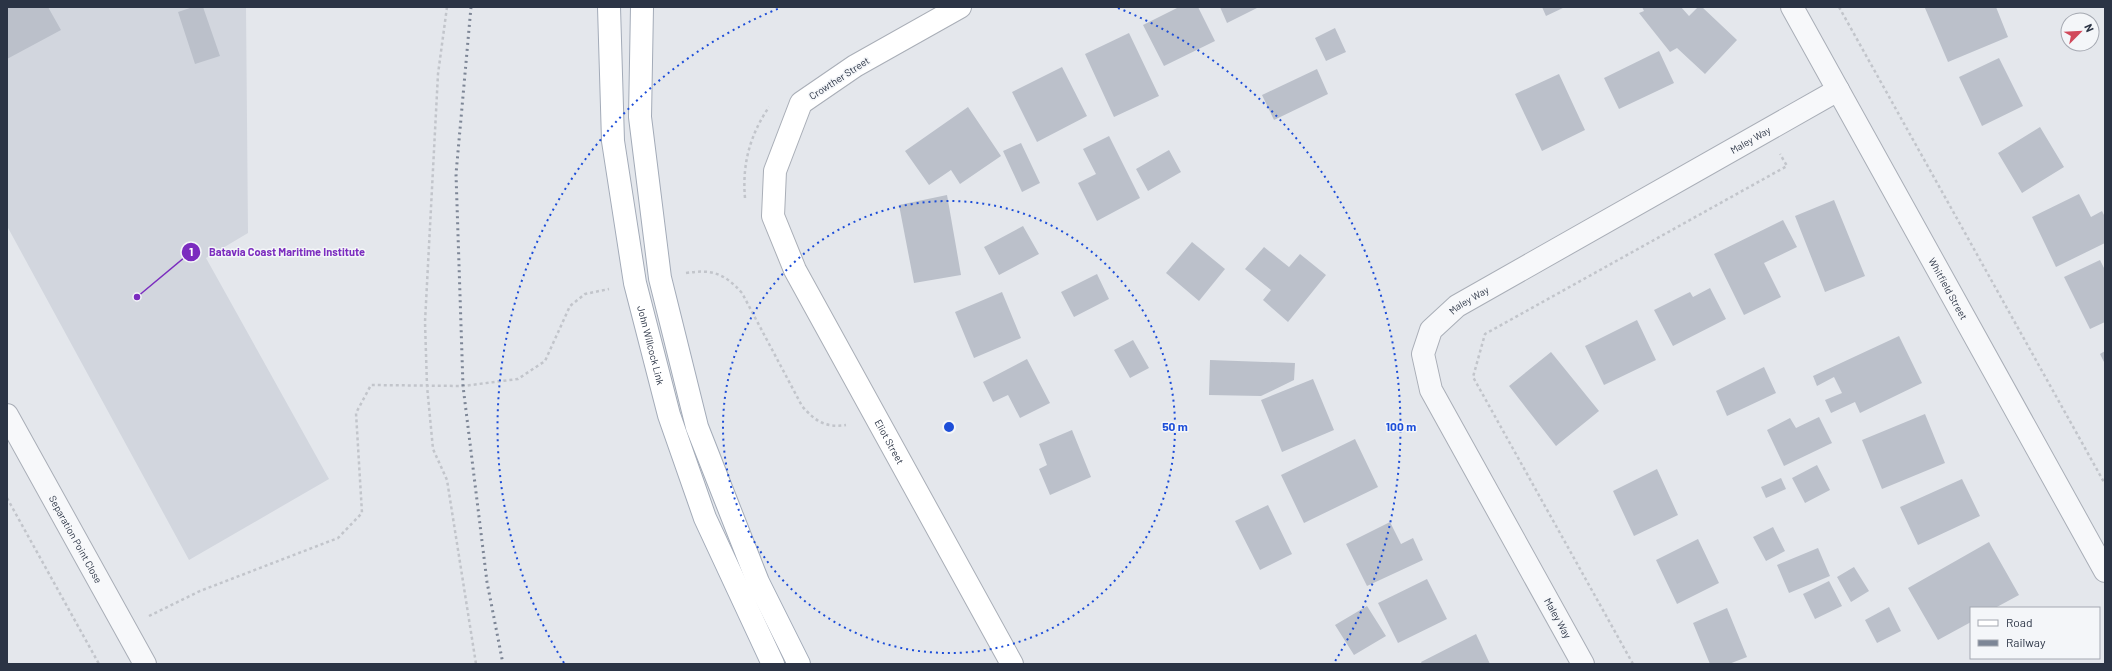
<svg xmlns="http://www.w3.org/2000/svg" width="2112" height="671" font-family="Barlow,sans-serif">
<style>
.built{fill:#d2d6de}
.building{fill:#bbc0ca}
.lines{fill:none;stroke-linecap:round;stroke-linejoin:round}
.street-casing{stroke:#a9aeb7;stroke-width:24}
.secondary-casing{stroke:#a9aeb7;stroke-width:24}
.primary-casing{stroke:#a3abb8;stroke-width:24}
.path{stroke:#c2c5cb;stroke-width:2.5;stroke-dasharray:3 3;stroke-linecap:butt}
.street{stroke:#f7f8fa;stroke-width:22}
.secondary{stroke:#fff;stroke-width:22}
.primary{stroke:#fff;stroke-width:22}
.rail{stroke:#7d8696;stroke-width:3;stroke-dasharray:2 4;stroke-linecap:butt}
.ring{fill:none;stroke:#1d4ed8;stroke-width:2;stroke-dasharray:2 4}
.labels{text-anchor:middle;stroke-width:3;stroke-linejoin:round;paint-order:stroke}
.street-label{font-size:10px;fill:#2b3445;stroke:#f4f6f9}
.centre{fill:#1d4ed8;stroke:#f4f6f9;stroke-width:2}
.ring-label{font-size:12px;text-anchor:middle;font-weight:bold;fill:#1d4ed8;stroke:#f4f6f9;stroke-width:3;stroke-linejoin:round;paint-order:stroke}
.leader{fill:none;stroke:#7b2cbf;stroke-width:1.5}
.callout-dot{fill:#7b2cbf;stroke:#f4f6f9;stroke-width:1.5}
.mark-label{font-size:12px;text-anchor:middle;font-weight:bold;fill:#fff}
.callout-label{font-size:11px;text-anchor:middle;font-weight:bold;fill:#7b2cbf;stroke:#f4f6f9;stroke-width:3;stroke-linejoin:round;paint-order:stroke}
</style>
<rect width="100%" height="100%" fill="#e4e7ec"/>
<path class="built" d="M 7,7 L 246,7 L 248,233 L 206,258 L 329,479 L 189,560 L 7,226 Z"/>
<path class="building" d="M 7,7 L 48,7 L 61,30 L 7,59 Z
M 193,7 L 203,7 L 220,56 L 195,64 L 178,12 Z
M 1179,7 L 1198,7 L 1215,41 L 1164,66 L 1143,25 Z
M 1220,7 L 1259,7 L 1227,23 Z
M 1542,7 L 1565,7 L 1546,16 Z
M 1642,7 L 1681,7 L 1689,16 L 1698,7 L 1702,7 L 1737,40 L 1705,74 L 1677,48 L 1670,52 L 1639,13 L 1644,11 Z
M 1996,7 L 2008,37 L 1948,62 L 1925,8 Z
M 1335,28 L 1346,52 L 1326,61 L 1315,38 Z
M 1129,33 L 1159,96 L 1114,117 L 1085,54 Z
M 1659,51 L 1674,83 L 1619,109 L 1604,78 Z
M 1999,58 L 2023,106 L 1982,126 L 1959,77 Z
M 1062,67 L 1087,116 L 1037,142 L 1012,92 Z
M 1317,69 L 1328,94 L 1274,120 L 1262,95 Z
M 1559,74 L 1585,130 L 1542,151 L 1515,94 Z
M 968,107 L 1001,156 L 960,184 L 951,170 L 929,185 L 905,151 Z
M 2040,127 L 2064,167 L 2022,193 L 1998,153 Z
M 1109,136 L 1140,198 L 1097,221 L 1078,183 L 1096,174 L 1083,149 Z
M 1021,143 L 1040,183 L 1022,192 L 1003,151 Z
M 1169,150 L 1181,172 L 1148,191 L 1136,169 Z
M 2079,194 L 2091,217 L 2102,211 L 2105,217 L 2105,243 L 2056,267 L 2032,217 Z
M 947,195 L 961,275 L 914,283 L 899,205 Z
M 1834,200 L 1865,276 L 1825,292 L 1795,216 Z
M 1783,220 L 1797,247 L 1764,263 L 1781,297 L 1744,315 L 1714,254 Z
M 1023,226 L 1039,254 L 999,275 L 984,247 Z
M 1192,242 L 1225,269 L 1199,301 L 1166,273 Z
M 1264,247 L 1289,267 L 1300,254 L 1326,275 L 1288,322 L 1263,300 L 1271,290 L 1245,269 Z
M 2100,260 L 2105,270 L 2105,322 L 2090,329 L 2064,277 Z
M 1097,274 L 1109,299 L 1074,317 L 1061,292 Z
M 1710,288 L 1726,319 L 1673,346 L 1654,310 L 1690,292 L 1693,297 Z
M 1002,292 L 1021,338 L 974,358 L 955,312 Z
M 1637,320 L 1656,360 L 1604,385 L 1585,346 Z
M 1899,336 L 1922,383 L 1860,413 L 1855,402 L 1831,413 L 1825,400 L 1842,393 L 1834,377 L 1817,386 L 1813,376 Z
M 1133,340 L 1149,368 L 1130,378 L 1114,350 Z
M 2105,351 L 2105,364 L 2100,354 Z
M 1551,352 L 1599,411 L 1556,446 L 1509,386 Z
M 1027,359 L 1050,403 L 1020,418 L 1008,395 L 993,402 L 983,382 Z
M 1210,360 L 1295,363 L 1294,380 L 1261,396 L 1209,395 Z
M 1764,367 L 1776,393 L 1727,416 L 1716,391 Z
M 1313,379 L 1334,430 L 1282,452 L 1261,400 Z
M 1925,414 L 1945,463 L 1882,489 L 1862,440 Z
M 1819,417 L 1832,443 L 1784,466 L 1767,430 L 1790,418 L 1796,428 Z
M 1072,430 L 1091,477 L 1050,495 L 1039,469 L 1047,465 L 1039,444 Z
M 1355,439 L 1378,487 L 1304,523 L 1281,475 Z
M 1817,465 L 1830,490 L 1805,503 L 1792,478 Z
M 1657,469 L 1678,515 L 1634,536 L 1613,491 Z
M 1781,478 L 1786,489 L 1766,498 L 1761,487 Z
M 1962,479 L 1980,516 L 1918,545 L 1900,507 Z
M 1268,505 L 1292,554 L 1260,570 L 1235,521 Z
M 1390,522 L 1401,544 L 1413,538 L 1423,560 L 1367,586 L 1346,544 Z
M 1773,527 L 1785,551 L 1766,561 L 1753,537 Z
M 1698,539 L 1719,583 L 1677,604 L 1656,560 Z
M 1989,542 L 2019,595 L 1995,608 L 1971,608 L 1971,622 L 1938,640 L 1908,588 Z
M 1818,548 L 1830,576 L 1789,593 L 1777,565 Z
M 1854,567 L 1869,591 L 1851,602 L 1837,577 Z
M 1427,579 L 1447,619 L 1398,643 L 1378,603 Z
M 1829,581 L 1842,606 L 1815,619 L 1803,594 Z
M 1367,606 L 1386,636 L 1354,655 L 1335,625 Z
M 1889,607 L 1901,631 L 1877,643 L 1865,620 Z
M 1727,608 L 1747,657 L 1729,664 L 1710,664 L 1693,623 Z
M 1476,634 L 1490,664 L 1422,664 L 1421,662 Z"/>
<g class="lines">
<defs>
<g id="street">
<path id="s1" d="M 1792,7 L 2105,571"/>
<path id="s2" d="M 7,415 L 145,664"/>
<path id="s3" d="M 1583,664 L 1431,390 L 1423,354 L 1431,330 L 1457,306 L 1838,90"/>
</g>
<g id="secondary">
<path id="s4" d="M 960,7 L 855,66 L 801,103 L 775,171 L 773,216 L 795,270 L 1012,664"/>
</g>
<g id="primary">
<path id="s5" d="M 609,7 L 613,141 L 635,283 L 669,415 L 705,518 L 773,664"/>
<path d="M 642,7 L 640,117 L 660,278 L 697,427 L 758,582 L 799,664"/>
</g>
</defs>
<use href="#street" class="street-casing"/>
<use href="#secondary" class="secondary-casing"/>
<use href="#primary" class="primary-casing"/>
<path class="path" d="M 447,7 L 438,74 L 425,322 L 427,386 L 433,449 L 447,480 L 476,664
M 1839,7 L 2105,484
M 745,198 C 742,164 750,135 769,107
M 686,273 C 712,269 724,273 742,293 L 802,406 C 815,421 825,428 846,425
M 7,498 L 99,664
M 149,616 L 200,591 L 338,538 L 362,513 L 356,413 L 371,385 L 463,386 L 518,379 L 545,361 L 570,306 L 585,294 L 609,289
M 1633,664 L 1473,377 L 1485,334 L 1787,166 L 1780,154"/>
<use href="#street" class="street"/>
<use href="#secondary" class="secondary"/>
<use href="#primary" class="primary"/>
<path class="rail" d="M 471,7 L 456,174 L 463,386 L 487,582 L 503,664"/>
</g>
<g class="ring">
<circle cx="949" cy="427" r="226"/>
<path d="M564 663A452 452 0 0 1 780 8M1118 8A452 452 0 0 1 1334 663"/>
</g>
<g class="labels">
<g class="street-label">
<text transform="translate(839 78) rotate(-33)" y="4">Crowther Street</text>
<text dy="4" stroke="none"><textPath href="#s3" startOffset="748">Maley Way</textPath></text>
<text dy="4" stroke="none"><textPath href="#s1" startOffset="322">Whitfield Street</textPath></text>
<text dy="4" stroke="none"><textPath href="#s3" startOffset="424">Maley Way</textPath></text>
<text dy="4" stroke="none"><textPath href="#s5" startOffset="342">John Willcock Link</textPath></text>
<text dy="4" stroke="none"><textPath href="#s4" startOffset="558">Eliot Street</textPath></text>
<text dy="4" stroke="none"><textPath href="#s2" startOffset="142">Separation Point Close</textPath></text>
<text transform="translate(1558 618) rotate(61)" y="4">Maley Way</text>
</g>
</g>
<circle cx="949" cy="427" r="6" class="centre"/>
<g class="ring-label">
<text x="1175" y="431">50 m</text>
<text x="1401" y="431">100 m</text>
</g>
<path class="leader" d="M137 297L191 252"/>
<g class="callout-dot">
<circle cx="137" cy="297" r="4"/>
<circle cx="191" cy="252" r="10"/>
</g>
<g class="mark-label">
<text x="191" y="256">1</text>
</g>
<g class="callout-label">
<text x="287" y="256">Batavia Coast Maritime Institute</text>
</g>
<rect width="2112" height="671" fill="none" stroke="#2b3445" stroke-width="16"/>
<rect x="1970" y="607" width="130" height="52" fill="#f4f6f9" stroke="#a4a8b1"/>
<rect x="1978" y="620" width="20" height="6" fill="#ffffff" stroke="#a4a8b1"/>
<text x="2006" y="627" font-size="12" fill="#2b3445">Road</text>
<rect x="1978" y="640" width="20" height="6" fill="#7d8696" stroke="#a4a8b1"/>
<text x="2006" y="647" font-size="12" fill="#2b3445">Railway</text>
<g transform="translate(2080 32) rotate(66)"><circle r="19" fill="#f4f6f9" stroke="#a4a8b1"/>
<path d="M0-3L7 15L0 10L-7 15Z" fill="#d1495b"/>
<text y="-6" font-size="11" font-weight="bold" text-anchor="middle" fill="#2b3445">N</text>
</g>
</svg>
